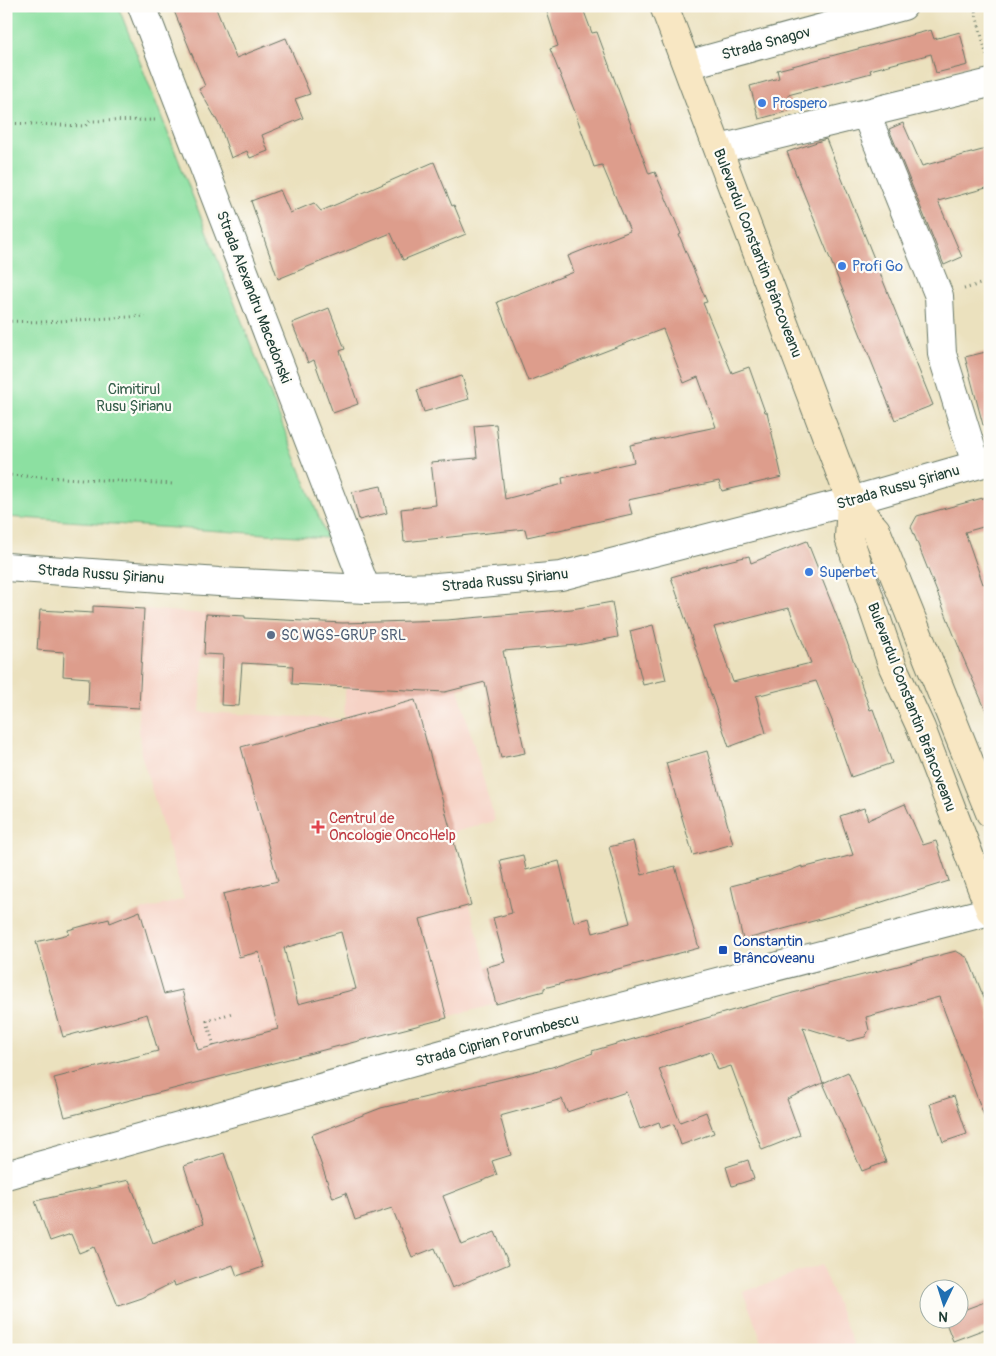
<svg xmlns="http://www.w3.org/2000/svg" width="996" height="1356" font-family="Pangolin,sans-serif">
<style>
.built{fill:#f6d2c5}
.green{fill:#8ce0a1;stroke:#568e6a}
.building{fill:#dd9d8c;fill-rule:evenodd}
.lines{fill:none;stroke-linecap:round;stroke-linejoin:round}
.minor-casing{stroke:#667664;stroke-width:30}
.tertiary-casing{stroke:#667664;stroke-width:30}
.secondary-casing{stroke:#667664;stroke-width:30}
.path{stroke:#667664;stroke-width:3;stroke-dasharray:1 4;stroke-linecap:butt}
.minor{stroke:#fff;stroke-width:28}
.tertiary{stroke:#fff;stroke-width:28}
.secondary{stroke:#f8e7c3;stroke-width:28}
.shop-dot{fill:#3f7fe0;stroke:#fdfcf7;stroke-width:2}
.service-dot{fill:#5c6f8a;stroke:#fdfcf7;stroke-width:2}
.health-dot{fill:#e0444e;stroke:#fdfcf7;stroke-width:2}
.transit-dot{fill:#1a4fb4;stroke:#fdfcf7;stroke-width:2}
.labels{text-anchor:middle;stroke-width:4.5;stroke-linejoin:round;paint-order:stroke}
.street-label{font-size:15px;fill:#1f3d34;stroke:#fdfcf7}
.shop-label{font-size:15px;fill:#366cbe;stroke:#fdfcf7;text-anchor:start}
.park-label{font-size:15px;fill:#355e4a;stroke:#fdfcf7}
.service-label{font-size:15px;fill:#4e5e75;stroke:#fdfcf7;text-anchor:start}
.health-label{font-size:15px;fill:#be3a42;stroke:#fdfcf7;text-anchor:start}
.transit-label{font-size:15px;fill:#164399;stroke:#fdfcf7;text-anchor:start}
</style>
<rect width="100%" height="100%" fill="#fdfcf7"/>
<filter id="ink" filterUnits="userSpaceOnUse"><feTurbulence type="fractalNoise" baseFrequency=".02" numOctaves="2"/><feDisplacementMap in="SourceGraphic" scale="10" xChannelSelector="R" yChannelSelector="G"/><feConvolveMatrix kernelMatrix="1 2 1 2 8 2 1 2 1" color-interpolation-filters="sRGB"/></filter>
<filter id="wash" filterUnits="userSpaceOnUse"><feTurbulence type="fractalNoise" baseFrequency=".0096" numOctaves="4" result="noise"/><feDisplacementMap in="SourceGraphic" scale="20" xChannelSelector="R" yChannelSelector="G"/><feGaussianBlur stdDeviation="1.12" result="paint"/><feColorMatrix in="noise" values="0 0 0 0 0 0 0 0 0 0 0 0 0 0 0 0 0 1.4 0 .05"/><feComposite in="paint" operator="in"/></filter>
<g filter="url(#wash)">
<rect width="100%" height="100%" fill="#ebe1be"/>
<path class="built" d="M 144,609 L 206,614 L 200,712 L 344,719 L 347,650 L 451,663 L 495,821 L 451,833 L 496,1004 L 447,1017 L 351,876 L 278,880 L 268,884 L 223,895 L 239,957 L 259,952 L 278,1030 L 198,1051 L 182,990 L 164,994 L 140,911 L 184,899 L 141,754 L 138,718 Z
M 821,1265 L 856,1350 L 765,1350 L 743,1292 Z"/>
<path class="green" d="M 6,6 L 118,6 L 327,538 L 6,517 Z"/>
<g id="blocks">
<path class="building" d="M 172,6 L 215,6 L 236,58 L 286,38 L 310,94 L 295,99 L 303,118 L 262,135 L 268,151 L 250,158 L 247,151 L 231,158 L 220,126 L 199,89 L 205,86 Z
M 545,6 L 582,6 L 592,33 L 597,32 L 649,174 L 655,172 L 681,234 L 679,235 L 707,302 L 703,303 L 732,373 L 749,367 L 765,412 L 767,412 L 782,477 L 722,491 L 719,481 L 628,500 L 632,514 L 527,537 L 525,529 L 404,542 L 401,509 L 436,505 L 431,462 L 477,458 L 474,426 L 496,424 L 505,499 L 563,484 L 562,478 L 634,462 L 630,445 L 716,427 L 698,377 L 684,383 L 663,329 L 528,381 L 497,302 L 574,272 L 568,256 L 630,231 L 602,165 L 594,167 L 575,112 L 550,49 L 558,46 Z
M 931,30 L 934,39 L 960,32 L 968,65 L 936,73 L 931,54 L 870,70 L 871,73 L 788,95 L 792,110 L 759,119 L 750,86 L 779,78 L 777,70 Z
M 903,123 L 922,166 L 990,148 L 990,187 L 938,201 L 962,257 L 944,265 L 889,129 Z
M 826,139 L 933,405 L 895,420 L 787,152 Z
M 434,162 L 452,206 L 454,205 L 466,234 L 403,260 L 391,233 L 278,279 L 251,201 L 280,190 L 290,213 L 314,203 L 321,211 Z
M 329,308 L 345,349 L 340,351 L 358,404 L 333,413 L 314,360 L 308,363 L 292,323 Z
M 990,351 L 990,424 L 983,425 L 965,357 Z
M 462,376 L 469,399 L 424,412 L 417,390 Z
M 381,486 L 387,513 L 359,520 L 352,492 Z
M 990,496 L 990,525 L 965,532 L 983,584 L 990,581 L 990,720 L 962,655 L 911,527 L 917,516 Z
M 807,541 L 847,642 L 870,710 L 873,709 L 892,763 L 851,777 L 832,723 L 833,723 L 816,681 L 756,696 L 766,733 L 729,747 L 671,577 L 699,569 L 699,568 L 749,556 L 751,563 ZM 789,608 L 811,663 L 733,682 L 714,627 Z
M 612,602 L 618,637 L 577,645 L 503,651 L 525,753 L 501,758 L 485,682 L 445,692 L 292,684 L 293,666 L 242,663 L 239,706 L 221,705 L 223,655 L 204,654 L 206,614 L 245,616 L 245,618 L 343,623 L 447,620 L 572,609 Z
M 93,606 L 144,609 L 139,708 L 88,705 L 89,678 L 63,676 L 64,652 L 37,650 L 40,610 L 93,613 Z
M 653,625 L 666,680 L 643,685 L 630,631 Z
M 415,700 L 471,905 L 420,919 L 447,1018 L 65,1117 L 54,1078 L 158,1051 L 147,1014 L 63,1037 L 36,942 L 69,934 L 68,930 L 109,919 L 110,923 L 140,911 L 164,994 L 182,990 L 198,1050 L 278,1029 L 259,952 L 239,957 L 223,894 L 278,881 L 241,747 ZM 341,932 L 356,989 L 298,1004 L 284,948 Z
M 707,751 L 733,844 L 693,855 L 666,763 Z
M 905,804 L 923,845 L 936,841 L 949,881 L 869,906 L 743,940 L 731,886 L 789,871 L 802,866 L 802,868 L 853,855 L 840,816 L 864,808 L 868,820 Z
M 633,841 L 642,875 L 675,866 L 699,948 L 544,988 L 544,991 L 496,1004 L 486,967 L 505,962 L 493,918 L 512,913 L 500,860 L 523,855 L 526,870 L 559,861 L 574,922 L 589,918 L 593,933 L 630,923 L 609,847 Z
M 956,951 L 968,958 L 990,1013 L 990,1125 L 988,1126 L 939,997 L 866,1017 L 869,1030 L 865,1037 L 849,1041 L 803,1027 L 823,1083 L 787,1099 L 800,1135 L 762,1150 L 731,1066 L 718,1070 L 711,1052 L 659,1069 L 680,1122 L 706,1112 L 714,1133 L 681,1145 L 674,1124 L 661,1128 L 659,1122 L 640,1129 L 626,1092 L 567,1112 L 562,1099 L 500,1116 L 511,1155 L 492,1161 L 497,1175 L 443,1196 L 462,1245 L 495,1232 L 509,1264 L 452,1288 L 435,1248 L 412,1257 L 392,1208 L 355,1220 L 346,1193 L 333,1198 L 311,1135 L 381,1108 L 552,1067 L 593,1053 L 592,1051 L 793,993 Z
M 848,1072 L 886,1162 L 862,1171 L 823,1083 Z
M 954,1096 L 967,1134 L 943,1142 L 930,1104 Z
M 224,1153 L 263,1267 L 237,1276 L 233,1265 L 175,1286 L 174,1282 L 142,1298 L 118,1306 L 94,1247 L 79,1253 L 71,1234 L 50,1241 L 35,1201 L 129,1180 L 153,1243 L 203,1224 L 184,1166 Z
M 748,1160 L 754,1179 L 732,1186 L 726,1167 Z
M 990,1300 L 990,1327 L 953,1341 L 944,1318 L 958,1318 L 958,1312 Z"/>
</g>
</g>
<g filter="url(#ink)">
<use href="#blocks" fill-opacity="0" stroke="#667664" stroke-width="1"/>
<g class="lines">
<defs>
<path id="minor" d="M 142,6 L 366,589
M 687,65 L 903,6
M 866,114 L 939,296 L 942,354 L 976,464
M 719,149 L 990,83
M 6,567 L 219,582 L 366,589 L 437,587 L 561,576 L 851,501 L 990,461"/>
<path id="tertiary" d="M 6,1175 L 475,1045 L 990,911"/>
<path id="secondary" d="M 664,6 L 851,501 L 876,530 L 990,813
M 851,501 L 849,538 L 893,667 L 921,728 L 990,910"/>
</defs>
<use href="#minor" class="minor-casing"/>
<use href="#tertiary" class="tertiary-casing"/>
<use href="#secondary" class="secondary-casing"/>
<path class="path" d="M 974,6 L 987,57
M 6,93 L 11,124
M 6,123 L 85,126 L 90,121 L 158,120
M 964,289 L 990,281
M 6,321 L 42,322 L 146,316
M 6,475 L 174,484
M 214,1046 L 207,1021 L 232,1013"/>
<use href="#minor" class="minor"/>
<use href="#tertiary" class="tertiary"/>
<use href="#secondary" class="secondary"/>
</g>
</g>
<g class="shop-dot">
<circle cx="762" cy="103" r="5"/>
<circle cx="842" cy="266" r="5"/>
<circle cx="809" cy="572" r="5"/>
</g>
<circle class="service-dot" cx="271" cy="635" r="5"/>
<path class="health-dot" d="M315.5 819.5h5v5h5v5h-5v5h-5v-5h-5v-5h5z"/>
<rect class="transit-dot" x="718" y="945" width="10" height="10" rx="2.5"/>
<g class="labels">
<g class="street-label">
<text transform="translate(766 43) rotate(-15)" y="5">Strada Snagov</text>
<text transform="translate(758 253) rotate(69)" y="5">Bulevardul Constantin Brâncoveanu</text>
<text transform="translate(254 297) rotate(69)" y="5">Strada Alexandru Macedonski</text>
<text transform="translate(898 487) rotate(-16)" y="5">Strada Russu Șirianu</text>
<text transform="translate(101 574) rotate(4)" y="5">Strada Russu Șirianu</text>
<text transform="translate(505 580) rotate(-6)" y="5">Strada Russu Șirianu</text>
<text transform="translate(912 707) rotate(69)" y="5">Bulevardul Constantin Brâncoveanu</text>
<text transform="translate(497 1040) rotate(-15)" y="5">Strada Ciprian Porumbescu</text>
</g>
<g class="shop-label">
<text x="772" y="108">Prospero</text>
<text x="852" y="271">Profi Go</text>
<text x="819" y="577">Superbet</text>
</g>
<g class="park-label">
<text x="134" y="394">Cimitirul<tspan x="134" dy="17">Rusu Șirianu</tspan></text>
</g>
<g class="service-label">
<text x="281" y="640">SC WGS-GRUP SRL</text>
</g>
<g class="health-label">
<text x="329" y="823">Centrul de<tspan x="329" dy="17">Oncologie OncoHelp</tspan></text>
</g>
<g class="transit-label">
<text x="733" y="946">Constantin<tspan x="733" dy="17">Brâncoveanu</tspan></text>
</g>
</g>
<rect width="996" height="1356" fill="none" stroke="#fdfcf7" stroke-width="25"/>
<g transform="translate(944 1304) rotate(184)"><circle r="24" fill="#fdfcf7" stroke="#a4b0a9"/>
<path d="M0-4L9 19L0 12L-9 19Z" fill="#1f6fb2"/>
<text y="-8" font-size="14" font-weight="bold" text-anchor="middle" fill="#1f3d34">N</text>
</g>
</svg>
